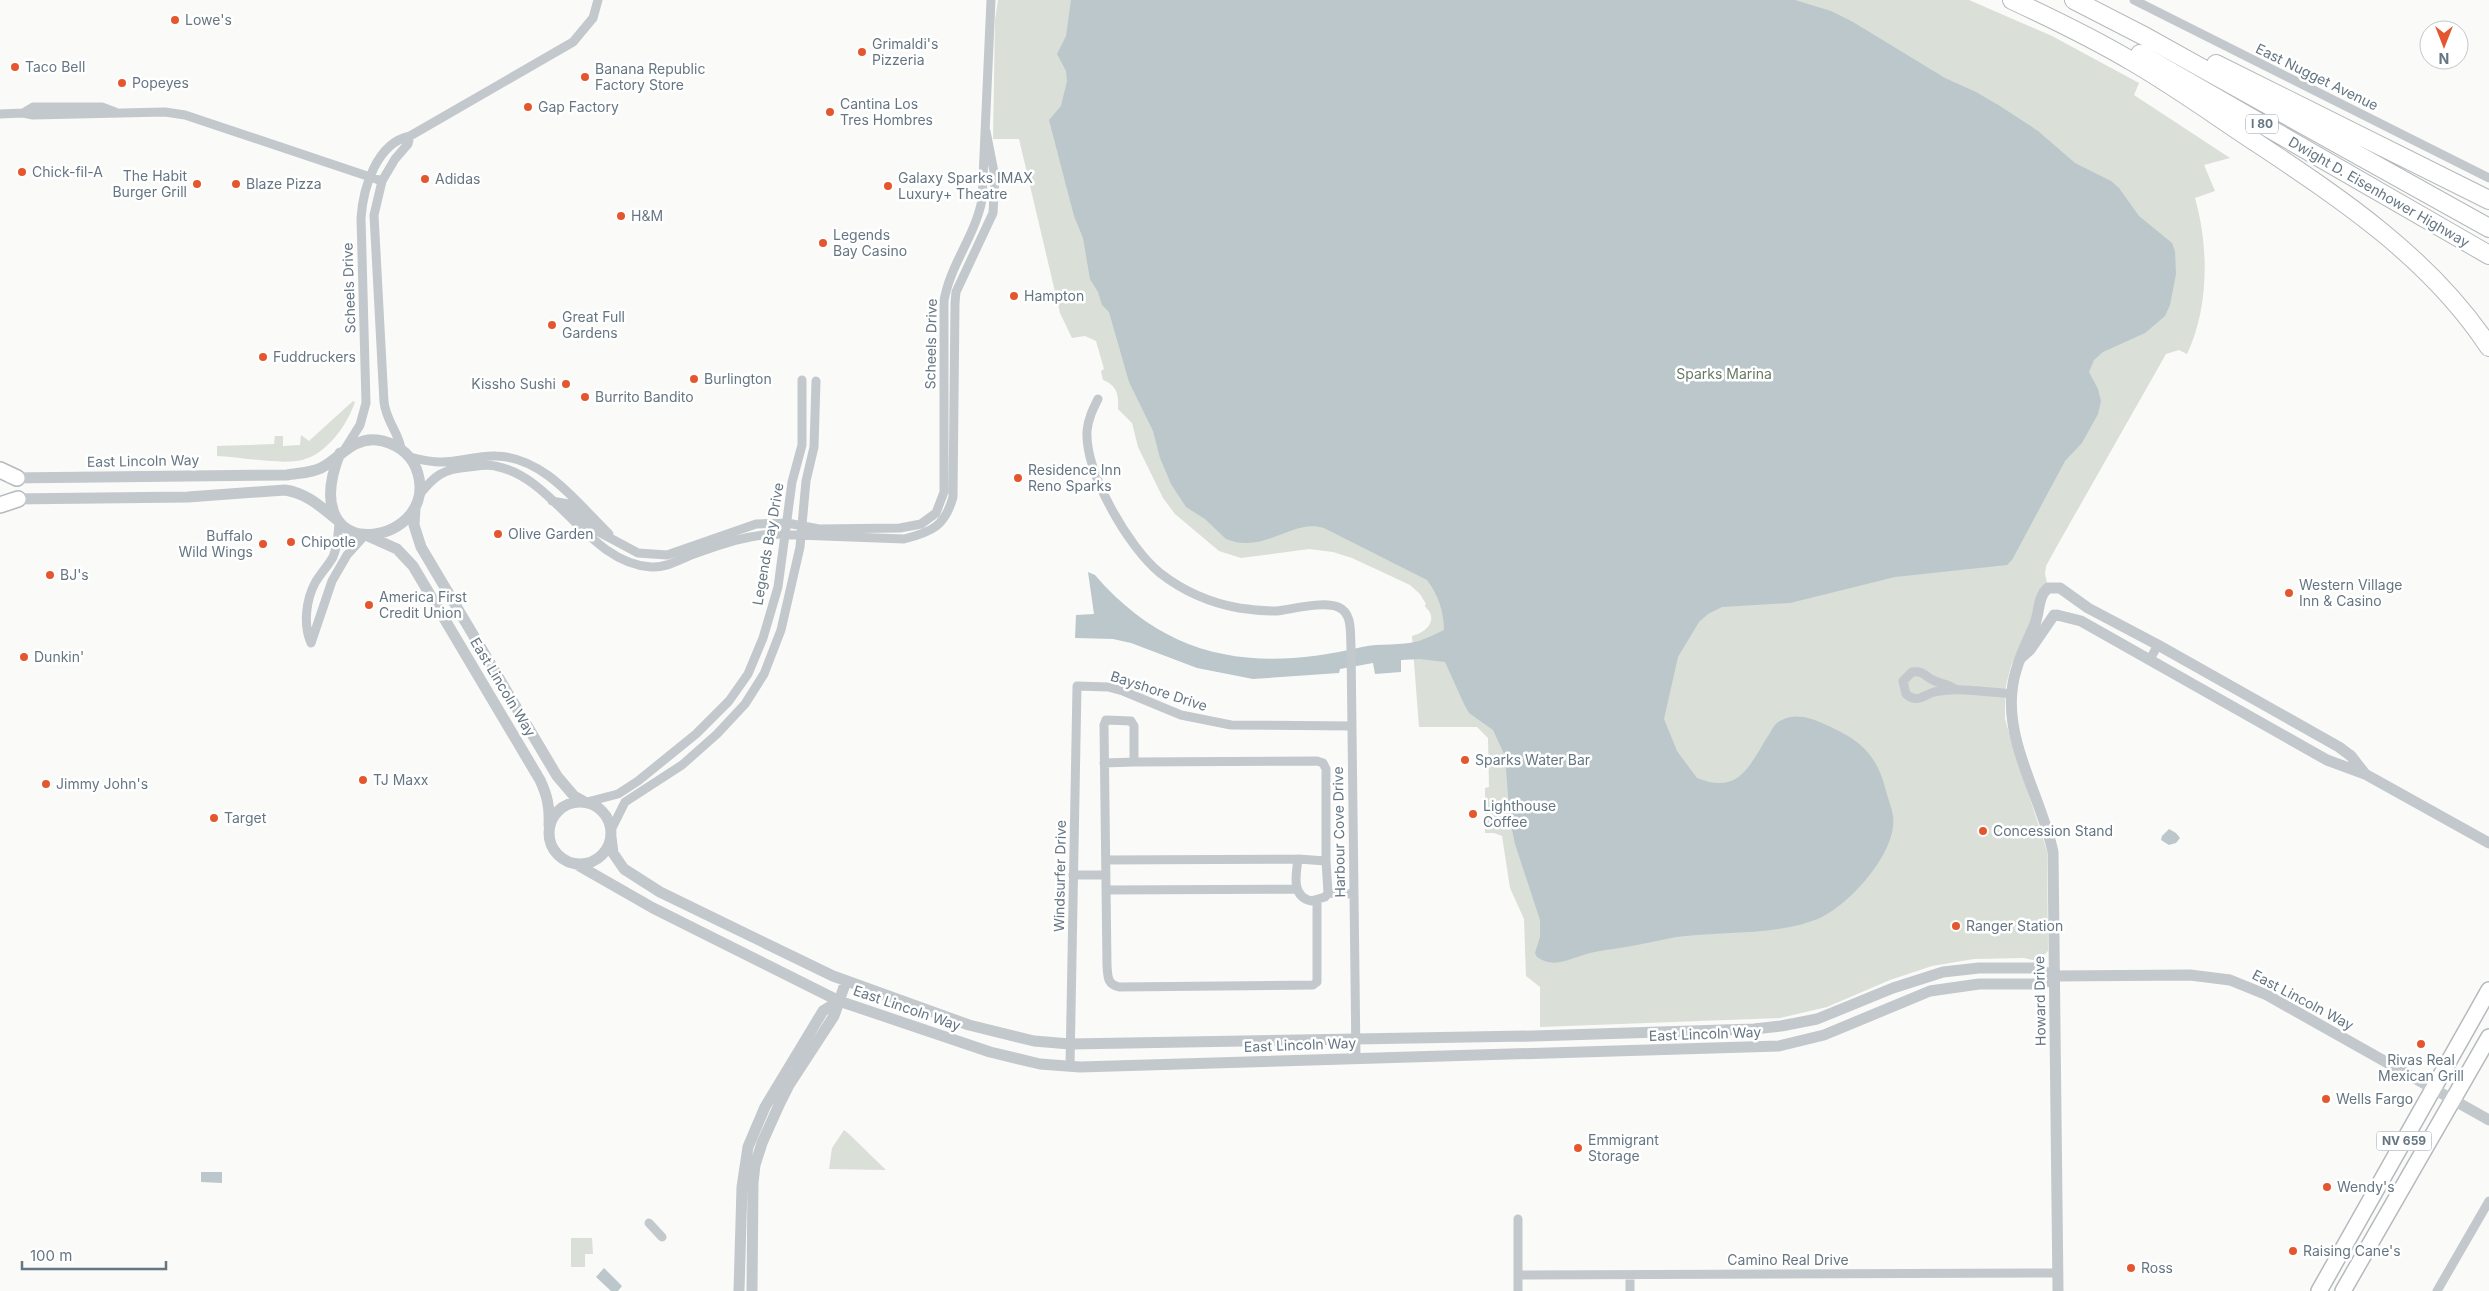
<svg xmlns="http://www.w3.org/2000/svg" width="2489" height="1291" font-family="Inter,sans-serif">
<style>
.green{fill:#dadfd7}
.water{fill:#bbc7cb}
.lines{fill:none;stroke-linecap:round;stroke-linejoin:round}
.primary-casing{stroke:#b5babe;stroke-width:18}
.motorway-casing{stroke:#b4b9bd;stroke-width:20}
.minor{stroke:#c3c8cc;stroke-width:9}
.tertiary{stroke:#c3c8cc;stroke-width:11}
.primary{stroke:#fff;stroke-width:15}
.motorway{stroke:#fff;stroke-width:18}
.poi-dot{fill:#e4572e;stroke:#fff;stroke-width:2}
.labels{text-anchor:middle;stroke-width:5;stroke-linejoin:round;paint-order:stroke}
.shield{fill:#fff;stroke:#939fa8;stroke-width:1}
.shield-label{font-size:12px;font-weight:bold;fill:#657683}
.poi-label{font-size:14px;fill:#657683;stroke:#fff;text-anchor:start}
.street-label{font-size:14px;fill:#657683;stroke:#fff}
.park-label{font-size:14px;fill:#687a64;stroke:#fff}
</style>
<rect width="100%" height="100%" fill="#fafaf8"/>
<path class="green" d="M 998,0 L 1969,0 L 2052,36 L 2139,83 L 2134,95 L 2230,158 L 2204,165 L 2215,191 L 2195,198 C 2209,247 2209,308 2187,354 L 2179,350 L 2166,354 L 2057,546 L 2046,566 L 2045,574 L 2047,583 L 2037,612 L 2011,666 L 2006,685 L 2005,705 L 2005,719 L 2011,740 L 2047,851 L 2048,951 L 2038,961 L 2024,958 L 1974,959 L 1932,966 L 1890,980 L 1827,1007 L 1780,1018 L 1540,1027 L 1540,987 L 1526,976 L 1524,919 L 1510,888 L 1502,836 L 1494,833 L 1485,833 L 1485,788 L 1489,787 L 1488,738 L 1477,727 L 1419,727 L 1412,636 C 1422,634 1437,624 1429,611 C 1428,609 1425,608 1425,605 L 1426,604 L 1420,594 L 1410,585 L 1352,558 L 1333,552 L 1309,549 L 1241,558 L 1219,551 L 1175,514 L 1163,498 L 1138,447 L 1132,423 L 1118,409 C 1119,395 1117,385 1103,380 L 1101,371 L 1104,369 L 1096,341 L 1085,336 L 1072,338 L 1060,313 L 1019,139 L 993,139 L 995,20 Z
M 353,401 L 355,402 C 347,425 327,454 302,460 C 281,465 240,457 217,456 L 217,446 L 274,444 L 275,436 L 283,436 L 283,446 L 300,445 L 301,435 L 309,441 Z
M 844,1130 L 849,1134 L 886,1170 L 829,1169 L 832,1148 Z
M 571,1238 L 592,1238 L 593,1254 L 585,1254 L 585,1267 L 571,1267 Z"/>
<path class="water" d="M 1071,0 L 1795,0 L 1831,11 L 1853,22 L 1945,78 L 1976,92 L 2000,106 L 2038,131 L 2075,163 L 2111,181 L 2119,188 L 2139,216 L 2172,243 L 2175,251 L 2176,274 L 2170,305 L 2165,316 L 2145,333 L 2103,352 L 2094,360 L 2089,372 L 2098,389 L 2101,401 L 2098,414 L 2082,443 L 2065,461 L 2012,560 L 2007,565 L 1895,577 L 1790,603 L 1722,607 L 1708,614 L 1699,622 L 1678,657 L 1664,719 L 1677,751 L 1697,778 C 1741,796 1750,763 1770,733 C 1773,728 1776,722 1782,720 C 1796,713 1810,718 1822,723 C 1858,739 1876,751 1886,791 C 1888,799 1892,808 1893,816 C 1898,851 1851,903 1822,917 C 1781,936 1720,931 1676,937 C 1655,941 1634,946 1613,949 C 1605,950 1598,951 1590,953 C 1573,957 1554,970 1537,957 L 1535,953 L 1540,937 L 1540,920 L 1515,844 L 1510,820 L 1505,756 L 1493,730 L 1469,713 L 1464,704 L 1445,662 L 1420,659 L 1401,660 L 1401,672 L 1375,674 L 1373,663 L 1340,669 L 1339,673 L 1253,679 L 1197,668 L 1131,643 L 1113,639 L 1075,638 L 1076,615 L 1094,614 L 1088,572 L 1095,575 C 1169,661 1256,672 1362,647 C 1380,643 1401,646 1419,641 C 1427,638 1436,634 1444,630 C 1444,612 1438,594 1427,580 L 1324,528 C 1292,518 1265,555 1226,539 L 1205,519 L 1186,507 L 1171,484 L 1160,458 L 1153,431 L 1129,382 L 1109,312 L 1102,305 L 1098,292 L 1090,279 L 1083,238 L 1074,216 L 1049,120 L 1061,106 L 1067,81 L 1066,71 L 1057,54 L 1066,36 Z
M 2169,829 L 2176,833 L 2180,838 L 2176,843 L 2169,845 L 2161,840 L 2162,836 Z
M 201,1172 L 222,1172 L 222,1183 L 201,1182 Z
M 604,1268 L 622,1286 L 618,1291 L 611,1291 L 596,1277 Z"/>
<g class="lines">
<defs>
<path id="primary" d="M 0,470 L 17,478
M 0,505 L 18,499
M 2319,1291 L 2489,990
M 2343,1291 L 2489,1037"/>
<path id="motorway" d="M 2012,0 C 2053,19 2094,39 2133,62 C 2176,87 2216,116 2257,143 C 2343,200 2431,259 2489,347
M 2074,0 L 2146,37 L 2489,228
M 2140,54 L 2489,255
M 2216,64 L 2489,200"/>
</defs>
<use href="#primary" class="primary-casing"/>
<use href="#motorway" class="motorway-casing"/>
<path class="minor" d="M 2134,0 L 2489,178
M 23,113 L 33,107 L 102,107 L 115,112
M 0,114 L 23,113 L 33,115 L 165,112 L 185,115 L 382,181
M 1098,399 C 1093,409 1088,419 1087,431 C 1085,472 1128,547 1160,573 C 1183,591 1211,603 1239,608 C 1252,610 1265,611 1277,611 C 1293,609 1323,601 1338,607 C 1353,613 1350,633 1351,647 L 1356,1059
M 345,449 L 360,425 L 366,403 L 361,218 C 363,189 376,143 410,136 L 573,42 L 593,18 L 598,0
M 401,449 C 399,433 386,421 384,402 L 374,215 L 382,181 L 395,159 L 408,144 L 410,136
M 409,457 C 419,459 429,462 439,462 C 458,463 477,455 496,456 C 544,457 577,503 609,534
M 419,495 C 435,475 443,469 469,467 C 477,466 487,464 495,466 C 556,477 587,563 651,567 C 667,568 680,559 694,554 C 720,545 744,536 771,534 L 904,539 C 932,532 945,526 953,497 L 955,303 L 956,292 L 993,213 L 995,177 L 986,131
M 552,501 L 568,504 L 597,531 L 638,553 L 667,555 L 756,524 L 787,523 L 819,529 L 900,528 L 921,524 L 936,513 L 944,492 L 944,301 C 950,265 975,236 982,200 L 991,0
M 311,643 C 303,625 306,600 315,583 C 320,574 328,566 333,557 C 338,546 338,534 339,523
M 311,643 L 332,581 L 347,555 L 365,535
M 2150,659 L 2158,645
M 1955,689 C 1948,684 1942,684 1935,681 C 1925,677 1924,670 1912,672 L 1903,681 L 1906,694 C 1918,704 1923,695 1934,692 C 1959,687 1986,692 2012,694
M 1104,763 L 1134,762
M 587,802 L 618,794 L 638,781 L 696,734 L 729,701 L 748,674 L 763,638 L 778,587 L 792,482 L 802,445 L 802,380
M 611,830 L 625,802 L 682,765 L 717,734 L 745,704 L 764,674 L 781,630 L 800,547 L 806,481 L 814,447 L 816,381
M 1106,860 L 1298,859
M 1073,875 L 1106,875
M 1106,890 L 1296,889
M 1328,893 L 1325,897 L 1311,901 C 1291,896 1296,875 1298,859 L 1326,861 L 1328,893 L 1354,894
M 1317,900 L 1317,982 L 1313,985 L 1119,987 C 1107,984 1108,977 1107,966 L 1104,725 L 1106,720 L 1131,721 L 1134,726 L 1134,762 L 1317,761 L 1323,763 L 1326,769 L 1326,861
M 1070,1066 L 1077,686 L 1108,687 L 1123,691 L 1181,715 L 1231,725 L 1352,726
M 1518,1219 L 1518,1291
M 649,1223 L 662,1237
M 1518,1275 L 2058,1273
M 1630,1275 L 1630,1291
M 2437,1291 L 2489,1201"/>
<path class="tertiary" d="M 10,478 L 287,475 C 298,473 311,473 321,468 C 340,458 353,437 377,440 C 394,442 410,453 416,468 C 446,545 292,573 340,453
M 10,499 L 188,497 L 285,490 C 306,493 320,506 336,519
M 415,508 L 414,525 L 421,547 L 557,776 L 574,796 L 583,801
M 368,536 L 397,549 L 413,566 L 540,780 C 547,795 550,807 549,825
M 2057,615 L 2081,621 L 2327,760 L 2365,774 L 2489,843
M 2021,658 L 2030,650 L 2054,615
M549 833a31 31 0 1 1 62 0a31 31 0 1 1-62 0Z
M 611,837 L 613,853 L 624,869 L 660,892 L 833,976 L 969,1025 L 1034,1041 L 1070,1044 L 1533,1036 L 1754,1029 L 1781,1026 L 1817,1019 L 1893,988 L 1943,972 L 1979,968 L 2034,968 L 2055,976 L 2190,975 L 2230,980 L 2267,995 L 2489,1120
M 576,864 L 653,908 L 839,1001 L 990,1052 L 1040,1064 L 1080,1067 L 1779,1046 L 1824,1035 L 1930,991 L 1979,984 L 2042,984 L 2055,976
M 739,1291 L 742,1187 L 748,1147 L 765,1107 L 800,1049 L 823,1011 L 839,1001
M 752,1291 L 753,1183 L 755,1165 L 762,1143 L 779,1105 L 789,1085 L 834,1016 L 846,981
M 2058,1291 L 2053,852 C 2042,800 2006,744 2012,691 C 2014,668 2025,647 2034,626 C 2040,614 2037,597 2048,588 L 2060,588 L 2088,608 L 2158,645 L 2339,747 L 2351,756 L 2365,774"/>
<use href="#primary" class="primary"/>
<use href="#motorway" class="motorway"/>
</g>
<g class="poi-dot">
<circle cx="175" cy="20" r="5"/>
<circle cx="862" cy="52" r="5"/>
<circle cx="15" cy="67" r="5"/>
<circle cx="585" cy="77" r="5"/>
<circle cx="122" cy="83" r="5"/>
<circle cx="528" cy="107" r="5"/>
<circle cx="830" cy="112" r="5"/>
<circle cx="22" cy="172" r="5"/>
<circle cx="425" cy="179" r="5"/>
<circle cx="197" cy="184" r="5"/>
<circle cx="236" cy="184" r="5"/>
<circle cx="888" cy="186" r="5"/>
<circle cx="621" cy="216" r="5"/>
<circle cx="823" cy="243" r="5"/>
<circle cx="1014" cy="296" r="5"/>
<circle cx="552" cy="325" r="5"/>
<circle cx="263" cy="357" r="5"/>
<circle cx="694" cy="379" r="5"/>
<circle cx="566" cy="384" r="5"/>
<circle cx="585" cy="397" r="5"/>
<circle cx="1018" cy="478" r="5"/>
<circle cx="498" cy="534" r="5"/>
<circle cx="291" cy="542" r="5"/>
<circle cx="263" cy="544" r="5"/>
<circle cx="50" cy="575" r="5"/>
<circle cx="2289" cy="593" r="5"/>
<circle cx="369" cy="605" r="5"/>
<circle cx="24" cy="657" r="5"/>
<circle cx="1465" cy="760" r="5"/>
<circle cx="363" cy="780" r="5"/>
<circle cx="46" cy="784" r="5"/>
<circle cx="1473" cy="814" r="5"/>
<circle cx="214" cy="818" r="5"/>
<circle cx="1983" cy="831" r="5"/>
<circle cx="1956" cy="926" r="5"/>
<circle cx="2421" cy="1044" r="5"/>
<circle cx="2326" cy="1099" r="5"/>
<circle cx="1578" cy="1148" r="5"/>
<circle cx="2327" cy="1187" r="5"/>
<circle cx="2293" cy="1251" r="5"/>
<circle cx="2131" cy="1268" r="5"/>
</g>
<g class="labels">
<g class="shield">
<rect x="2246" y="114.5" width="32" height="19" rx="4"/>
<rect x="2376.5" y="1131.5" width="55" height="19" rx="4"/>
</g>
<g class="shield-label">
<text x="2262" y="128">I 80</text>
<text x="2404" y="1145">NV 659</text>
</g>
<g class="poi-label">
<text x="185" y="25">Lowe's</text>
<text x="872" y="49">Grimaldi's<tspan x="872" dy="16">Pizzeria</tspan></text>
<text x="25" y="72">Taco Bell</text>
<text x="595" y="74">Banana Republic<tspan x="595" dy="16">Factory Store</tspan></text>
<text x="132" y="88">Popeyes</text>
<text x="840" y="109">Cantina Los<tspan x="840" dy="16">Tres Hombres</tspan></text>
<text x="538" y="112">Gap Factory</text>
<text x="32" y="177">Chick-fil-A</text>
<text x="187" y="181" text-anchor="end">The Habit<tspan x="187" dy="16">Burger Grill</tspan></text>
<text x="898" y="183">Galaxy Sparks IMAX<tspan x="898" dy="16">Luxury+ Theatre</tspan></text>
<text x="435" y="184">Adidas</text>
<text x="246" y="189">Blaze Pizza</text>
<text x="631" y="221">H&amp;M</text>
<text x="833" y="240">Legends<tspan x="833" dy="16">Bay Casino</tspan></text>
<text x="1024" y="301">Hampton</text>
<text x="562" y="322">Great Full<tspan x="562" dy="16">Gardens</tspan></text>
<text x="273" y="362">Fuddruckers</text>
<text x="704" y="384">Burlington</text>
<text x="556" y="389" text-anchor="end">Kissho Sushi</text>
<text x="595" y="402">Burrito Bandito</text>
<text x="1028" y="475">Residence Inn<tspan x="1028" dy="16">Reno Sparks</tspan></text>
<text x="508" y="539">Olive Garden</text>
<text x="253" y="541" text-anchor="end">Buffalo<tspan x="253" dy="16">Wild Wings</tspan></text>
<text x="301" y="547">Chipotle</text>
<text x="60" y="580">BJ's</text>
<text x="2299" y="590">Western Village<tspan x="2299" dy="16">Inn &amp; Casino</tspan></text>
<text x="379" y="602">America First<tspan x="379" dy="16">Credit Union</tspan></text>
<text x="34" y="662">Dunkin'</text>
<text x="1475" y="765">Sparks Water Bar</text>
<text x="373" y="785">TJ Maxx</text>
<text x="56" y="789">Jimmy John's</text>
<text x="1483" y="811">Lighthouse<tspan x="1483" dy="16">Coffee</tspan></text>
<text x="224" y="823">Target</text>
<text x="1993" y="836">Concession Stand</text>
<text x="1966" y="931">Ranger Station</text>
<text x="2421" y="1065" text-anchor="middle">Rivas Real<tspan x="2421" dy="16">Mexican Grill</tspan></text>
<text x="2336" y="1104">Wells Fargo</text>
<text x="1588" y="1145">Emmigrant<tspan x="1588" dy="16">Storage</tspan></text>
<text x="2337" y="1192">Wendy's</text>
<text x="2303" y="1256">Raising Cane's</text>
<text x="2141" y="1273">Ross</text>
</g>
<g class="street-label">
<text transform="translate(2317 77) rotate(26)" y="5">East Nugget Avenue</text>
<text transform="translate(2379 192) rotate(30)" y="5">Dwight D. Eisenhower Highway</text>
<text transform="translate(349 288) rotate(-92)" y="5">Scheels Drive</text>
<text transform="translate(931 344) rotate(-89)" y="5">Scheels Drive</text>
<text transform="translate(143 461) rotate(-1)" y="5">East Lincoln Way</text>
<text transform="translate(768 544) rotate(-80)" y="5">Legends Bay Drive</text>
<text transform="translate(503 687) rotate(59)" y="5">East Lincoln Way</text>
<text transform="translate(1159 691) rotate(18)" y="5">Bayshore Drive</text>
<text transform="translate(1339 832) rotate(-91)" y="5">Harbour Cove Drive</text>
<text transform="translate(1060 876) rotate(-89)" y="5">Windsurfer Drive</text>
<text transform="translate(2303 1000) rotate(28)" y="5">East Lincoln Way</text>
<text transform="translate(2040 1001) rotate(-91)" y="5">Howard Drive</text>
<text transform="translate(907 1008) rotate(19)" y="5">East Lincoln Way</text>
<text transform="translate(1705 1034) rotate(-2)" y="5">East Lincoln Way</text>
<text transform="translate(1300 1045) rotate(-2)" y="5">East Lincoln Way</text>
<text x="1788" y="1265">Camino Real Drive</text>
</g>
<g class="park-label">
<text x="1724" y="379">Sparks Marina</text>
</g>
</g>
<g transform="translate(2444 45) rotate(180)"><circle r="24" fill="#ffffff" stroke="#c1c8cd"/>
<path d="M0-4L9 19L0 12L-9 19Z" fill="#e4572e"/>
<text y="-8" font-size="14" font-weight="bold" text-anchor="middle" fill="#657683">N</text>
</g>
<path d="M22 1261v8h144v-8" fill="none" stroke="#657683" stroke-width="2.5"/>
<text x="30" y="1261" font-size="15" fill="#657683" stroke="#ffffff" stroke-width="4" paint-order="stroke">100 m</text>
</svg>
